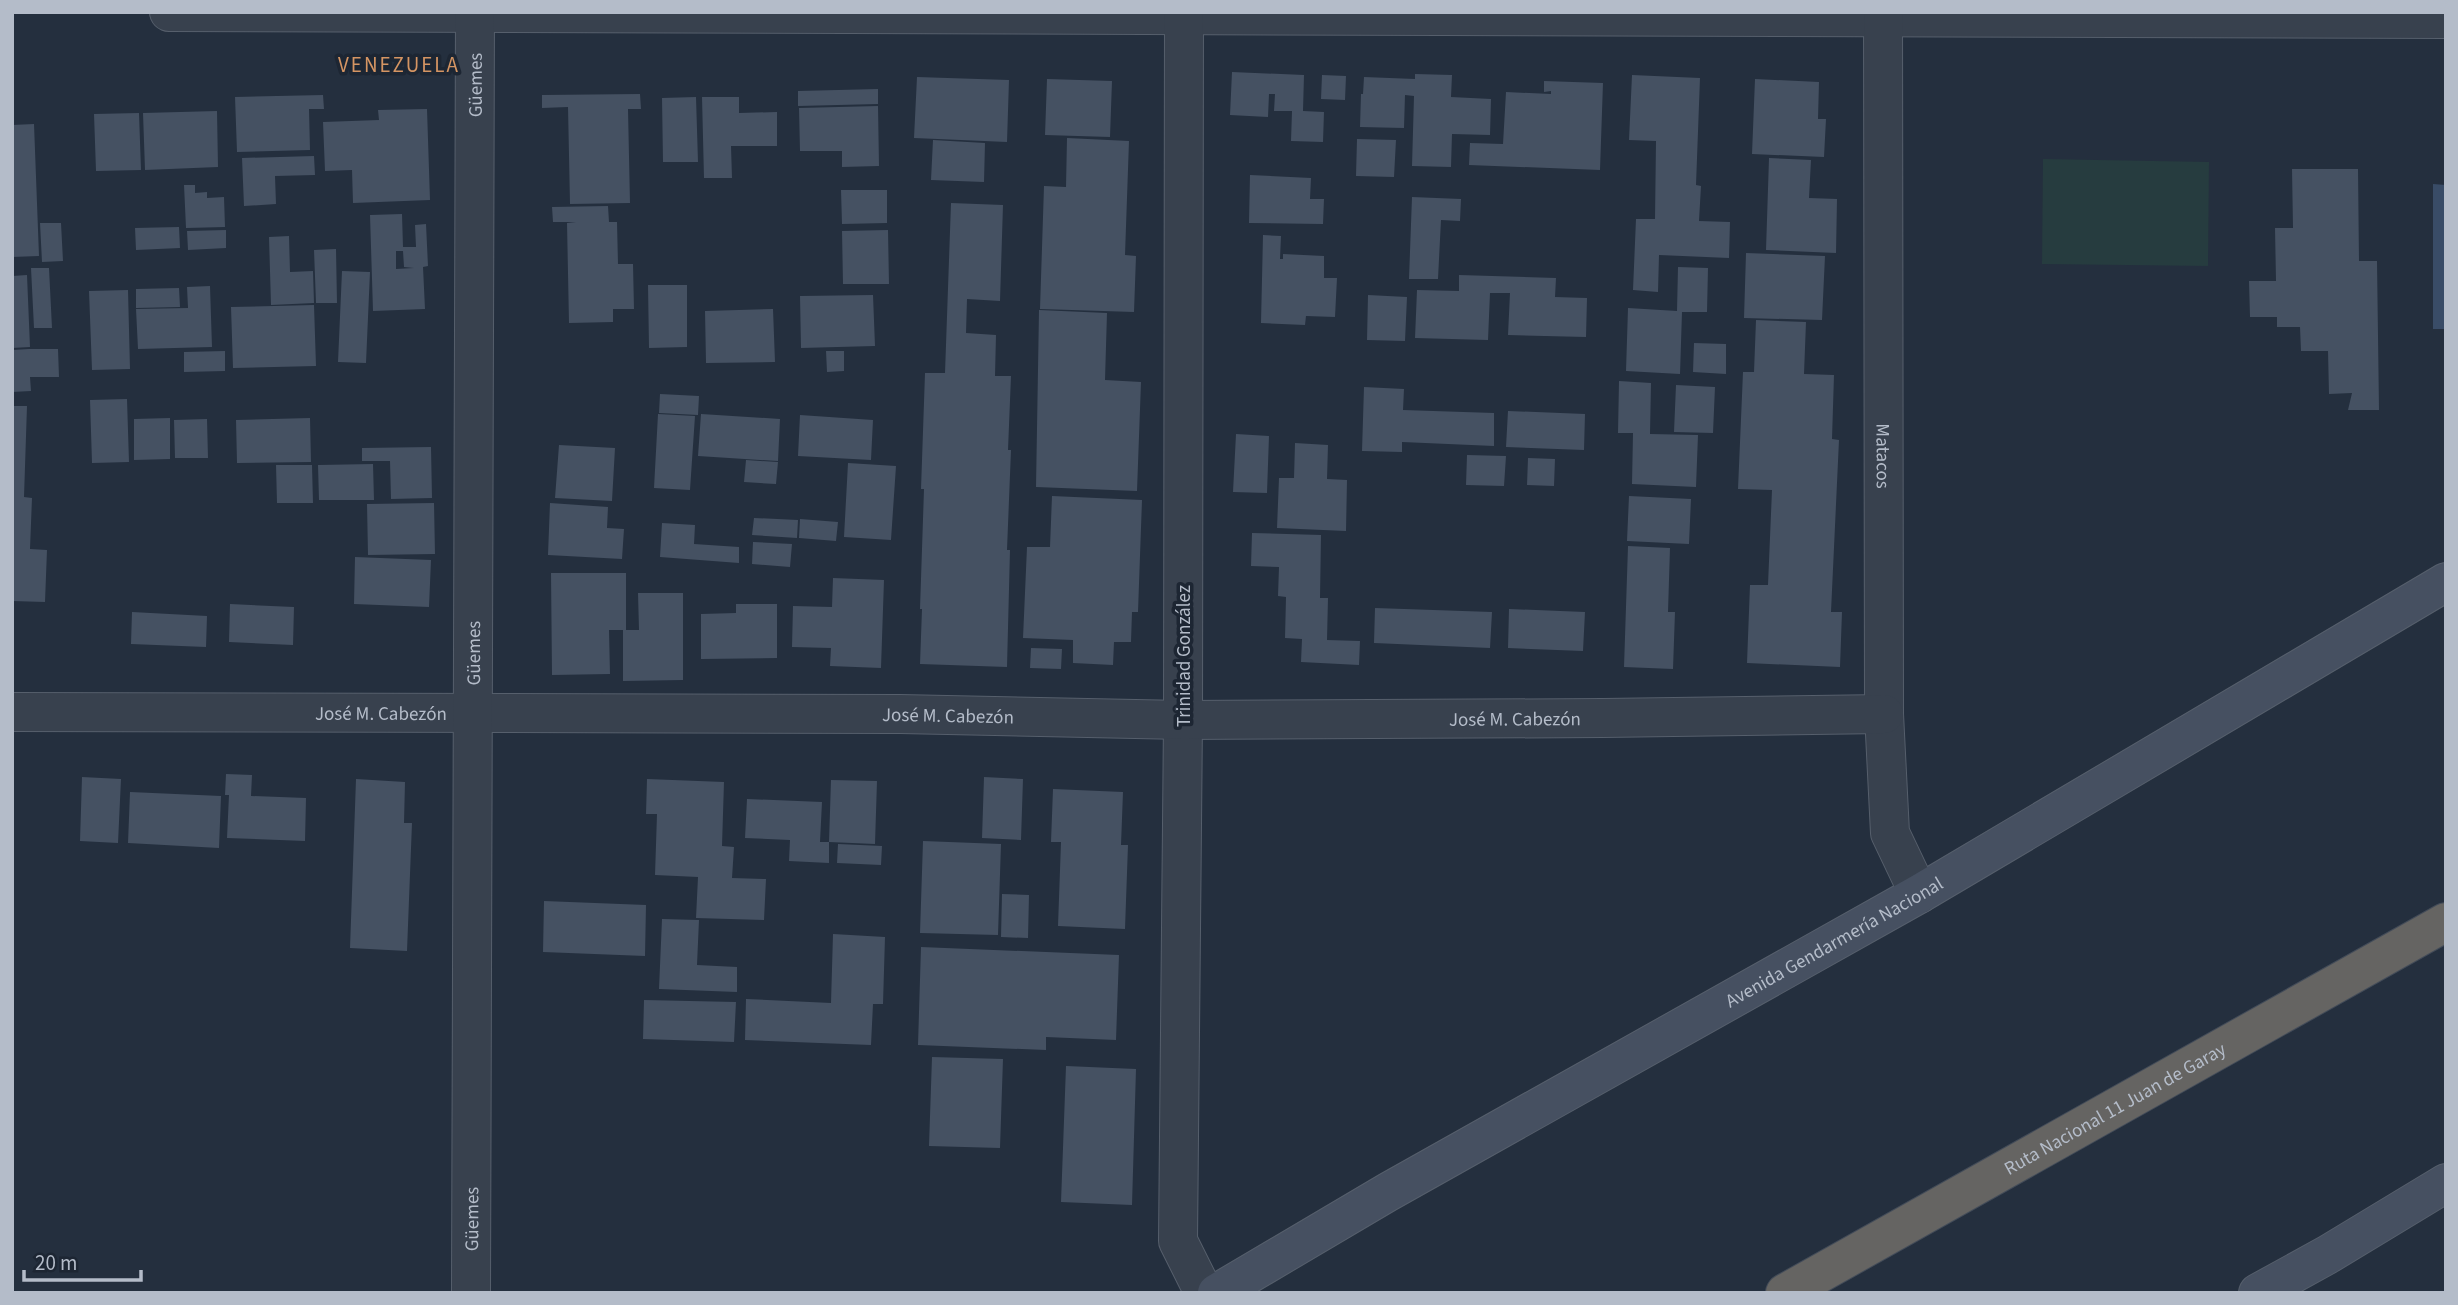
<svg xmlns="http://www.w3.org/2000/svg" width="2458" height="1305" font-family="'Source Sans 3',sans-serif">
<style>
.green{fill:#263c3f}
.water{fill:#394c67}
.building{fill:#455162;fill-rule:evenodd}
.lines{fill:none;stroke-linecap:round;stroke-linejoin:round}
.minor-casing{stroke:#565f6c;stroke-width:40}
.secondary-casing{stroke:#565f6c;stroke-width:40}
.trunk-casing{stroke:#434c59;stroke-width:40}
.minor{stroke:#38414e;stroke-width:38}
.secondary{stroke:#465061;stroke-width:38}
.trunk{stroke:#656462;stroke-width:38}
.labels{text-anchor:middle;stroke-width:7;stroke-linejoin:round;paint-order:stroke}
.street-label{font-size:19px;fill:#b4bcc9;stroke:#1d2633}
.neighbourhood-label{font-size:21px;letter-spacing:2px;fill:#d59563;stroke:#1d2633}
</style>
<rect width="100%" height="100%" fill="#242f3e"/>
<path class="green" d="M 2043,159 L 2209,162 L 2208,266 L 2042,264 Z"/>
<path class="water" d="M 2433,184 L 2446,185 L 2446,329 L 2433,329 Z"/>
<path class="building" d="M 1232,72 L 1304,75 L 1303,111 L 1324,112 L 1323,142 L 1291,141 L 1292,111 L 1274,111 L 1275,94 L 1269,94 L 1268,117 L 1230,115 Z
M 1415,74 L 1452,75 L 1451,97 L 1491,99 L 1490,135 L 1452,134 L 1451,167 L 1412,166 L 1414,96 L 1405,95 L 1404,128 L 1360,127 L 1361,94 L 1363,94 L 1364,77 L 1415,79 Z
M 1322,75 L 1346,76 L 1345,100 L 1321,99 Z
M 1632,75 L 1700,78 L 1696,185 L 1701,186 L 1699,221 L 1730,222 L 1729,258 L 1659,255 L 1658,292 L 1633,290 L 1636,219 L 1655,219 L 1656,141 L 1629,140 Z
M 917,77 L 1009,80 L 1007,142 L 914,138 Z
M 1047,79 L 1112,81 L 1110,137 L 1045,135 Z
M 1755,79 L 1819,82 L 1818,119 L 1826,119 L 1824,157 L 1752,154 Z
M 1544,81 L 1603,83 L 1600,170 L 1469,165 L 1470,143 L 1503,144 L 1506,92 L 1551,94 L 1551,91 L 1544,92 Z
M 878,89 L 878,104 L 798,106 L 798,91 Z
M 640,94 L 641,109 L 628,109 L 630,203 L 570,204 L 568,107 L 542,108 L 542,95 Z
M 323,95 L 324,109 L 309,109 L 310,150 L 237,152 L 235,97 Z
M 696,97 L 698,162 L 663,162 L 662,98 Z
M 702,97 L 739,97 L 739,113 L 777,112 L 777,146 L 731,146 L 732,178 L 704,178 Z
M 878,106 L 879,166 L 842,167 L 842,151 L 800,151 L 799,108 Z
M 427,109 L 430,200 L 353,203 L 352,170 L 325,171 L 323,122 L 379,120 L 378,110 Z
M 217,111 L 218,167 L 145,170 L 143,113 Z
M 139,113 L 141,170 L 96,171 L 94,114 Z
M 34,124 L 39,256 L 12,257 L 12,125 Z
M 1067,138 L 1129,141 L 1125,255 L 1136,256 L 1134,312 L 1040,309 L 1044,186 L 1066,187 Z
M 1357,139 L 1396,140 L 1394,177 L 1356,176 Z
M 933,140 L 985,143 L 984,182 L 931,180 Z
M 314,156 L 315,175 L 275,176 L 276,204 L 244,206 L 242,158 Z
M 1769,158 L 1811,160 L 1809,198 L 1837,199 L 1836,253 L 1766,250 Z
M 2292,169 L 2358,169 L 2359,261 L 2377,261 L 2379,410 L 2348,410 L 2352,393 L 2329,394 L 2328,351 L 2301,351 L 2300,327 L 2277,327 L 2277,317 L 2250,317 L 2249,281 L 2276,281 L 2275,228 L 2293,228 Z
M 1250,175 L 1311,178 L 1310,199 L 1324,199 L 1323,224 L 1249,223 Z
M 184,185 L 195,185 L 195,193 L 207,192 L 207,198 L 224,197 L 225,227 L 186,228 Z
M 841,190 L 887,190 L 887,223 L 842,224 Z
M 1412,197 L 1461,199 L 1460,221 L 1441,220 L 1438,279 L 1409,279 Z
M 951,203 L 1003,205 L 1000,301 L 967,299 L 966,333 L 996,335 L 995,376 L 1011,376 L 1008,450 L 1011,450 L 1007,550 L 1010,550 L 1007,667 L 920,664 L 922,609 L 920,609 L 924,489 L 921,489 L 925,373 L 945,373 Z
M 608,206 L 609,222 L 617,222 L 618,264 L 633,264 L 634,309 L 613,309 L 613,322 L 569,323 L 567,223 L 576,222 L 553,222 L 552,207 Z
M 402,214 L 403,247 L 416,247 L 415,225 L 426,224 L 428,266 L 423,267 L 425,309 L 373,311 L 370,215 ZM 396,251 L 403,251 L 404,267 L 414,268 L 396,269 Z
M 40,223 L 61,223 L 63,261 L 42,262 Z
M 179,227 L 180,248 L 136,250 L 135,228 Z
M 226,230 L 226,248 L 188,250 L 187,231 Z
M 888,230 L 889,284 L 843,284 L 842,231 Z
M 1263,235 L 1281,236 L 1280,259 L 1283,259 L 1283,254 L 1324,256 L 1324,278 L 1337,278 L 1335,317 L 1306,316 L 1305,325 L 1261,323 Z
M 289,236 L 290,272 L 313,271 L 314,303 L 271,305 L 269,237 Z
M 336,249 L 337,303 L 316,303 L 314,250 Z
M 1746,253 L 1825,256 L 1822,320 L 1744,318 Z
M 1678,267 L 1708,268 L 1707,312 L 1682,312 L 1680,374 L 1626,371 L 1628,308 L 1677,311 Z
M 31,268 L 49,268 L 52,328 L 34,328 Z
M 342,271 L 370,272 L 366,363 L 338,362 Z
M 27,275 L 30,347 L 12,348 L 12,276 Z
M 1459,275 L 1556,278 L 1555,297 L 1587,298 L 1586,337 L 1508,335 L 1510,293 L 1490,293 L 1488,340 L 1415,338 L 1417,290 L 1459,291 Z
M 648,285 L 687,285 L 687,347 L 649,348 Z
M 210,286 L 212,347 L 138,349 L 136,309 L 188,308 L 187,287 Z
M 179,288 L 180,307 L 136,308 L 136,289 Z
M 128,290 L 130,369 L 92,370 L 89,291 Z
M 873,295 L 875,346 L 801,348 L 800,296 Z
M 1368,295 L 1407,297 L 1405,341 L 1367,340 Z
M 314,305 L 316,366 L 233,368 L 231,307 Z
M 773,309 L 775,362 L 706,363 L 705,311 Z
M 1039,310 L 1107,313 L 1105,380 L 1141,382 L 1137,491 L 1036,487 Z
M 1756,320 L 1806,322 L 1804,374 L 1834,375 L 1832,439 L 1839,440 L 1831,612 L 1842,612 L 1840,667 L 1747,663 L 1750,585 L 1768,585 L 1772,490 L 1738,489 L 1743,372 L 1754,372 Z
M 1694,343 L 1726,344 L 1726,374 L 1693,372 Z
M 29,349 L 58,349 L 59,377 L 30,377 L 31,391 L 12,392 L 12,350 Z
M 225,351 L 225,371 L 184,372 L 184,352 Z
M 826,351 L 844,351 L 844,371 L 827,372 Z
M 1619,381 L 1651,383 L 1650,434 L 1698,435 L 1696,487 L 1632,484 L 1633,433 L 1618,433 Z
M 1676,385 L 1715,387 L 1713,433 L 1674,432 Z
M 1364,387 L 1404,389 L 1403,410 L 1494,413 L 1494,446 L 1402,442 L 1402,452 L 1362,451 Z
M 660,394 L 699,396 L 698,415 L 659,413 Z
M 127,399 L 129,462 L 92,463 L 90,400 Z
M 12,406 L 27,406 L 24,497 L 32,498 L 30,549 L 47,550 L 45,602 L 12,601 Z
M 1508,411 L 1585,414 L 1584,450 L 1506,447 Z
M 658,414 L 695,416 L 690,490 L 654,488 Z
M 701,414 L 780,419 L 778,461 L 698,456 Z
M 800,415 L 873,420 L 871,460 L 798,456 Z
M 170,418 L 170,459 L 134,460 L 134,419 Z
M 310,418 L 311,462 L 237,463 L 236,420 Z
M 207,419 L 208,458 L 175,458 L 174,420 Z
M 1236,434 L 1269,436 L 1267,493 L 1233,492 Z
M 1295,443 L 1328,445 L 1327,479 L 1347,480 L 1346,531 L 1277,528 L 1279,478 L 1294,478 Z
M 559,445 L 615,448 L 612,501 L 555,498 Z
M 431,447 L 432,498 L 391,499 L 390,461 L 362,461 L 362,448 Z
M 1467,455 L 1506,456 L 1504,486 L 1466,485 Z
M 1528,458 L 1555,459 L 1554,486 L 1527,485 Z
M 746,460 L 778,462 L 776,484 L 744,482 Z
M 848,463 L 896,466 L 891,540 L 844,537 Z
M 373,464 L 374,500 L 319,500 L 318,465 Z
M 276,465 L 312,465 L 313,503 L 277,503 Z
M 1052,496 L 1142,500 L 1138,612 L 1132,612 L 1131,642 L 1114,642 L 1113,665 L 1073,663 L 1073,640 L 1023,638 L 1027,547 L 1050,547 Z
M 1629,496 L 1691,499 L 1689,544 L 1627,541 Z
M 434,503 L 435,554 L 368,555 L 367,504 Z
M 550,503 L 608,507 L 607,528 L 624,529 L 622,559 L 548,555 Z
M 754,518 L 798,520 L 797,538 L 752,535 Z
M 800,519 L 838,522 L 836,541 L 799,538 Z
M 662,523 L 695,525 L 694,544 L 739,547 L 739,563 L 660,557 Z
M 1252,533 L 1321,535 L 1320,598 L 1328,598 L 1327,640 L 1360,641 L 1359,665 L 1301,662 L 1302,639 L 1285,638 L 1286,597 L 1278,596 L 1279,567 L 1251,566 Z
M 753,542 L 792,544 L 790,567 L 752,564 Z
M 1628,546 L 1670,548 L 1668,612 L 1675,612 L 1673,669 L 1624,667 Z
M 355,557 L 431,560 L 429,607 L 354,604 Z
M 551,573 L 626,573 L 626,630 L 639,630 L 638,593 L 683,593 L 683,680 L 623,681 L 623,630 L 609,630 L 610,674 L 552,675 Z
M 833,578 L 884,580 L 881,668 L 830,666 L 831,648 L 792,647 L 793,606 L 832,607 Z
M 230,604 L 294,607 L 293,645 L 229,642 Z
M 736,604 L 777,604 L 777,658 L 701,659 L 701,614 L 736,613 Z
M 1375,608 L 1492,612 L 1490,648 L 1374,643 Z
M 1509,609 L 1585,612 L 1583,651 L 1508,648 Z
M 132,612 L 207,616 L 206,647 L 131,644 Z
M 1031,648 L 1062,649 L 1061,669 L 1030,668 Z
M 226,774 L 252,775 L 251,796 L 306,798 L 305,841 L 227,838 L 229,795 L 225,795 Z
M 82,777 L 121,779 L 118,843 L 80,841 Z
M 984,777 L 1023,779 L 1021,840 L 982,838 Z
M 356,779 L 405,782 L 404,823 L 412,823 L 407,951 L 350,948 Z
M 647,779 L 724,782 L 722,846 L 734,847 L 732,878 L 766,879 L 764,920 L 696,918 L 698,877 L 655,875 L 657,814 L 646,814 Z
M 831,780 L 877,781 L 875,844 L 829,842 Z
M 1053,789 L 1123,792 L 1121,845 L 1128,845 L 1125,929 L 1058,926 L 1061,842 L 1051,842 Z
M 130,792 L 221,796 L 219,848 L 128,843 Z
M 747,799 L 822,802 L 820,842 L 829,842 L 829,863 L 789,861 L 790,840 L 745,838 Z
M 923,841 L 1001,844 L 998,935 L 920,933 Z
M 838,844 L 882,846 L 881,865 L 837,863 Z
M 1002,894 L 1029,895 L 1028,938 L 1001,937 Z
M 544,901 L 646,905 L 645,956 L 543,952 Z
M 662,919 L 699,920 L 697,965 L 737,967 L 737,992 L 659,989 Z
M 833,934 L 885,937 L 883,1004 L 873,1004 L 871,1045 L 745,1040 L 746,999 L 831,1003 Z
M 921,947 L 1119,955 L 1116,1040 L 1046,1037 L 1046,1050 L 918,1045 Z
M 644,1000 L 736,1002 L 734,1042 L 643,1039 Z
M 932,1057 L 1003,1059 L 1000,1148 L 929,1146 Z
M 1066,1066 L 1136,1069 L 1132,1205 L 1061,1202 Z"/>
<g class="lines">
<defs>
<g id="minor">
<path d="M 169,12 L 2446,19"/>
<path d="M 1184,12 L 1183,720 L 1178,1241 L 1204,1293"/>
<path id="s1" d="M 1883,12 L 1884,714 L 1890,833 L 1919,894"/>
<path id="s2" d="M 12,712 L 900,714 L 1183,720 L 1603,718 L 1884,714"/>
<path id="s3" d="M 471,1293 L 475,12"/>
</g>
<g id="secondary">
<path id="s4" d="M 1217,1293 L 1388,1192 L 1919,894 L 2446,582"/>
<path d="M 2258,1293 L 2327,1255 L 2446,1183"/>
</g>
<g id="trunk">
<path id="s5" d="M 1785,1293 L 2446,922"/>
</g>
</defs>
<use href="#minor" class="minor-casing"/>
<use href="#secondary" class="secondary-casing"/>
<use href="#trunk" class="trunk-casing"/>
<use href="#minor" class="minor"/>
<use href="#secondary" class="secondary"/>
<use href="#trunk" class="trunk"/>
</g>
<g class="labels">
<g class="street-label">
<text dy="7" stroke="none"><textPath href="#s3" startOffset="1208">Güemes</textPath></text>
<text dy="7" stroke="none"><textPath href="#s1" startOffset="444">Matacos</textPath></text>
<text dy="7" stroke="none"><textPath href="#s3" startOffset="640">Güemes</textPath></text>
<text transform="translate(1183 656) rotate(-90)" y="7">Trinidad González</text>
<text dy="7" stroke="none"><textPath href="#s2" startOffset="369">José M. Cabezón</textPath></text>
<text dy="7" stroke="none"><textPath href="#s2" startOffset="936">José M. Cabezón</textPath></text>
<text dy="7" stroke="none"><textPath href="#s2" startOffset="1503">José M. Cabezón</textPath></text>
<text dy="7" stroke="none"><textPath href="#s4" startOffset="710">Avenida Gendarmería Nacional</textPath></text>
<text dy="7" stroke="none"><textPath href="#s5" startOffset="378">Ruta Nacional 11 Juan de Garay</textPath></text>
<text dy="7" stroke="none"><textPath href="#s3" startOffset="74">Güemes</textPath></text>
</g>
<g class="neighbourhood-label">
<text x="399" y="72">VENEZUELA</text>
</g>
</g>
<rect width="2458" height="1305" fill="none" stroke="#b4bcc9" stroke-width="28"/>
<path d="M24 1270v10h117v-10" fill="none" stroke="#b4bcc9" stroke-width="3.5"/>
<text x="35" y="1270" font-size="21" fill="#b4bcc9" stroke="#1d2633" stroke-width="5" paint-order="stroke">20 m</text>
</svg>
